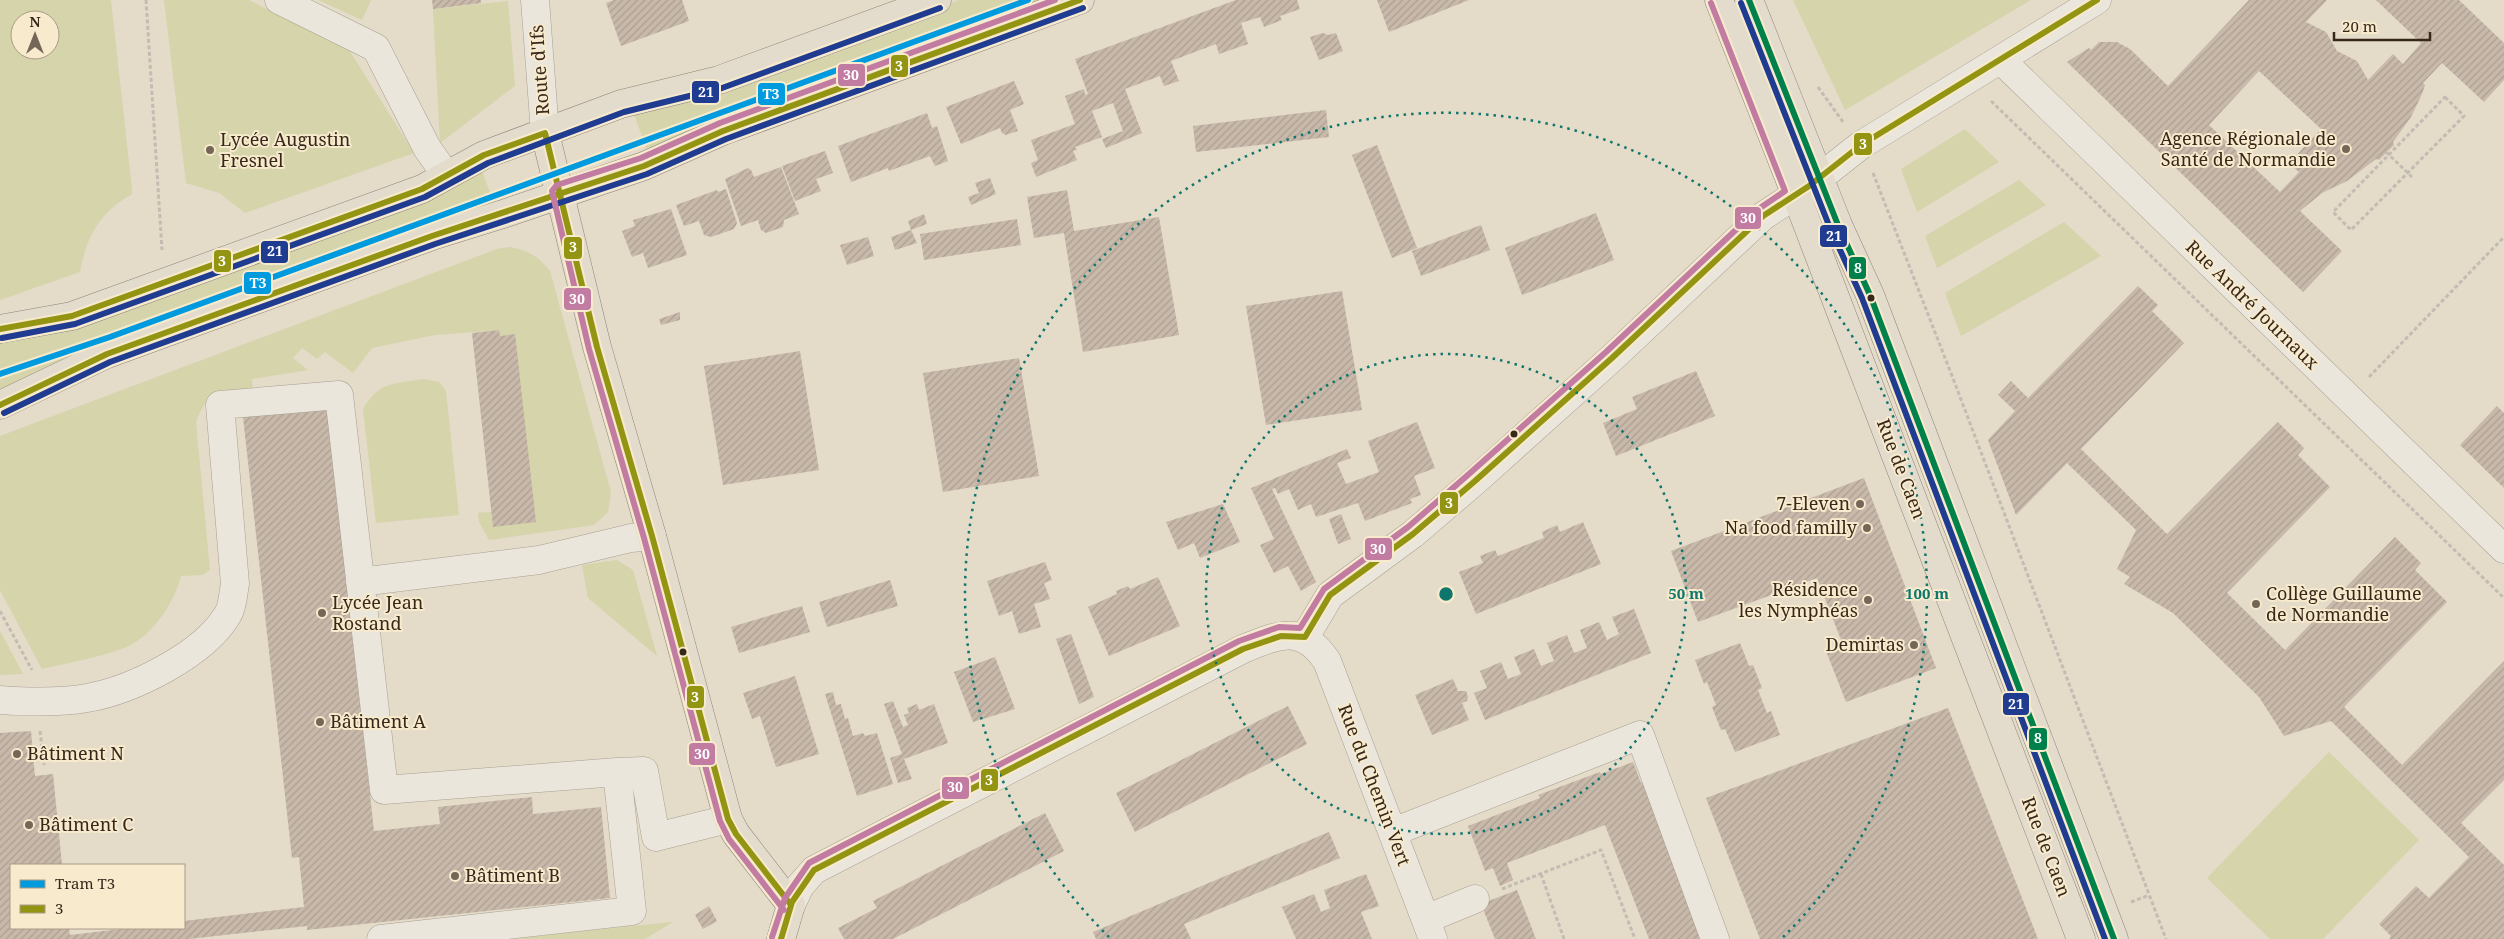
<svg xmlns="http://www.w3.org/2000/svg" width="2504" height="939" font-family="'Noto Serif',serif">
<style>
.grass{fill:#d5d4aa;fill-rule:evenodd}
.building{fill:url(#building-hatch);fill-rule:evenodd}
.lines{fill:none;stroke-linecap:round;stroke-linejoin:round}
.minor-casing{stroke:#a8a093;stroke-width:29}
.major-casing{stroke:#8e8579;stroke-width:29}
.path{stroke:#c3bcb2;stroke-width:3;stroke-dasharray:4 2.5;stroke-linecap:butt}
.minor{stroke:#ebe6db;stroke-width:28}
.major{stroke:#e3dccc;stroke-width:28}
.bus-1-casing{stroke:#f7eacd;stroke-width:10}
.bus-2-casing{stroke:#f7eacd;stroke-width:10}
.bus-3-casing{stroke:#f7eacd;stroke-width:10}
.bus-4-casing{stroke:#f7eacd;stroke-width:10}
.bus-1{stroke:#939412;stroke-width:6}
.bus-2{stroke:#1f3c90;stroke-width:6}
.bus-3{stroke:#00804b;stroke-width:6}
.bus-4{stroke:#c27ca2;stroke-width:6}
.tram-1-casing{stroke:#f7eacd;stroke-width:10}
.tram-1{stroke:#009adf;stroke-width:6}
.ring{fill:none;stroke:#0f766e;stroke-width:2.5;stroke-dasharray:2.5 5}
.poi-dot{fill:#746758;stroke:#f7eacd;stroke-width:2}
.bus-dot{fill:#37281b;stroke:#f7eacd;stroke-width:2}
.labels{text-anchor:middle;stroke-width:4;stroke-linejoin:round;paint-order:stroke}
.street-label{font-size:18px;fill:#37281b;stroke:#f7eacd}
.poi-label{font-size:18px;fill:#37281b;stroke:#f7eacd;text-anchor:start}
.centre{fill:#0f766e;stroke:#f7eacd;stroke-width:2.5}
.ring-label{font-size:15px;text-anchor:middle;font-weight:bold;fill:#0f766e;stroke:#f7eacd;stroke-width:4;stroke-linejoin:round;paint-order:stroke}
.line-badge{stroke:#f7eacd;stroke-width:2}
.badge-label{font-size:14px;text-anchor:middle;font-weight:bold;fill:#fff}
</style>
<defs>
<pattern id="building-hatch" width="6" height="6" patternUnits="userSpaceOnUse" patternTransform="scale(1.25)"><rect width="6" height="6" fill="#c8b9aa"/><path d="M-1 1l2-2M0 6l6-6M5 7l2-2" fill="none" stroke="#ac9f92"/></pattern>
</defs>
<rect width="100%" height="100%" fill="#e4dbc9"/>
<path class="grass" d="M 0,0 L 111,0 L 132,189 L 132,194 C 100,212 86,237 80,272 L 0,300 ZM 20,20 L 50,20 L 50,50 L 20,50 Z
M 164,0 L 249,0 L 349,50 L 414,153 L 245,213 L 219,193 L 186,183 Z
M 318,0 L 371,0 L 362,20 Z
M 959,0 L 1053,0 L 649,156 L 633,111 L 716,88 Z
M 1793,0 L 2031,0 L 1845,110 Z
M 508,1 L 515,86 L 440,143 L 433,9 Z
M 1965,129 L 1999,162 L 1917,212 L 1901,169 Z
M 480,166 L 497,211 L 0,400 L 0,338 Z
M 2019,180 L 2046,205 L 1937,268 L 1925,236 Z
M 2064,222 L 2101,256 L 1961,336 L 1945,293 Z
M 510,247 C 529,251 538,256 550,271 L 611,492 L 608,512 L 594,525 L 489,540 L 479,522 L 478,513 L 491,512 L 493,526 L 515,334 L 500,336 L 499,330 L 435,335 L 372,348 L 353,373 L 325,352 L 317,359 L 302,348 L 293,358 L 308,370 L 252,379 L 253,389 C 222,391 206,390 196,423 L 210,570 L 203,575 L 181,576 C 174,603 154,633 129,646 C 107,656 67,663 42,669 L 0,590 L 0,436 L 497,249 Z
M 424,379 L 439,382 L 446,391 L 459,515 L 376,523 L 363,409 C 379,381 395,384 424,379 Z
M 617,560 L 633,570 L 657,656 L 588,598 L 582,565 Z
M 0,631 L 23,674 L 0,675 Z
M 2329,752 L 2419,840 L 2323,939 L 2270,939 L 2207,878 Z
M 673,922 L 645,939 L 503,939 Z"/>
<path class="building" d="M 432,0 L 481,0 L 481,3 L 433,9 Z
M 614,0 L 682,0 L 689,21 L 621,46 L 606,3 Z
M 1236,0 L 1297,0 L 1300,9 L 1280,16 L 1282,20 L 1264,27 L 1260,17 L 1241,23 L 1248,44 L 1219,54 L 1216,44 L 1171,61 L 1179,81 L 1164,86 L 1160,76 L 1125,89 L 1142,133 L 1106,148 L 1102,139 L 1123,131 L 1113,103 L 1092,111 L 1102,137 L 1075,147 L 1077,150 L 1073,151 L 1077,160 L 1036,177 L 1031,163 L 1038,160 L 1031,140 L 1075,124 L 1065,96 L 1084,89 L 1085,95 L 1088,94 L 1075,59 Z
M 1377,0 L 1469,0 L 1389,32 Z
M 2249,0 L 2327,0 L 2306,22 L 2326,32 L 2337,51 L 2357,61 L 2368,80 L 2393,54 L 2403,64 L 2421,43 L 2376,0 L 2459,0 L 2504,43 L 2504,80 L 2484,102 L 2442,63 L 2423,83 L 2425,85 L 2422,94 L 2411,117 L 2393,142 L 2394,145 L 2379,160 L 2376,159 L 2347,181 L 2322,193 L 2300,211 L 2342,251 L 2303,292 L 2067,62 L 2089,48 L 2091,50 L 2099,42 L 2117,42 L 2130,49 L 2168,86 ZM 2259,71 L 2321,129 L 2289,163 L 2299,172 L 2280,192 L 2209,125 Z
M 1323,33 L 1328,35 L 1336,33 L 1343,51 L 1319,60 L 1310,37 Z
M 1014,81 L 1024,104 L 1010,110 L 1018,131 L 1006,135 L 1002,133 L 1000,128 L 961,144 L 946,107 Z
M 1326,110 L 1329,137 L 1196,152 L 1193,126 Z
M 927,113 L 932,128 L 937,126 L 948,161 L 935,166 L 930,156 L 889,171 L 888,168 L 851,182 L 838,146 Z
M 1377,145 L 1417,248 L 1392,258 L 1352,155 Z
M 825,151 L 833,173 L 816,179 L 821,191 L 795,201 L 782,166 Z
M 781,167 L 799,214 L 784,220 L 783,227 L 766,233 L 761,230 L 758,220 L 741,226 L 725,179 L 748,168 L 751,170 L 754,177 Z
M 990,178 L 996,194 L 971,205 L 968,197 L 979,193 L 975,183 Z
M 726,189 L 737,223 L 734,229 L 711,237 L 704,235 L 699,221 L 684,226 L 676,205 L 717,190 L 718,192 Z
M 1067,190 L 1074,231 L 1159,217 L 1179,335 L 1083,352 L 1064,233 L 1034,238 L 1027,197 Z
M 671,209 L 687,255 L 648,268 L 643,253 L 632,257 L 622,231 L 635,226 L 633,220 Z
M 1596,213 L 1614,260 L 1522,295 L 1505,248 Z
M 924,214 L 927,224 L 911,230 L 908,221 Z
M 1017,219 L 1021,245 L 924,260 L 920,234 Z
M 1481,225 L 1490,250 L 1421,276 L 1412,251 Z
M 911,230 L 917,243 L 895,250 L 891,237 Z
M 868,237 L 874,256 L 847,265 L 840,245 Z
M 2138,286 L 2158,305 L 2152,311 L 2184,343 L 2081,449 L 2167,534 L 2278,422 L 2304,448 L 2298,455 L 2330,487 L 2227,593 L 2285,650 L 2395,537 L 2421,563 L 2415,570 L 2447,602 L 2344,707 L 2402,765 L 2504,661 L 2504,780 L 2461,823 L 2504,865 L 2504,939 L 2389,939 L 2391,936 L 2379,924 L 2416,886 L 2429,898 L 2469,857 L 2331,721 L 2284,736 L 2259,697 L 2173,613 L 2124,584 L 2130,577 L 2117,569 L 2136,530 L 2067,463 L 2016,515 L 1988,440 L 2015,411 L 1998,395 L 2011,381 L 2028,398 Z
M 1342,291 L 1362,410 L 1266,425 L 1246,306 Z
M 680,312 L 680,320 L 661,325 L 659,319 Z
M 499,330 L 500,336 L 515,334 L 536,522 L 493,527 L 472,333 Z
M 800,351 L 819,470 L 723,485 L 704,366 Z
M 1019,358 L 1039,476 L 943,492 L 923,373 Z
M 1696,371 L 1715,416 L 1616,456 L 1603,423 L 1637,409 L 1632,397 Z
M 2497,406 L 2504,413 L 2504,488 L 2460,445 Z
M 327,407 L 374,831 L 440,824 L 438,807 L 532,797 L 533,814 L 601,807 L 610,898 L 307,930 L 307,926 L 189,939 L 0,939 L 0,733 L 31,731 L 35,776 L 53,774 L 62,865 L 11,865 L 11,928 L 69,928 L 70,935 L 130,928 L 184,928 L 184,921 L 304,907 L 299,857 L 292,858 L 243,417 Z
M 1417,422 L 1435,468 L 1414,476 L 1421,495 L 1410,499 L 1412,503 L 1365,521 L 1358,503 L 1316,517 L 1311,504 L 1298,510 L 1289,489 L 1278,494 L 1275,488 L 1272,489 L 1316,582 L 1301,591 L 1288,566 L 1274,573 L 1260,545 L 1274,539 L 1251,488 L 1347,449 L 1351,458 L 1337,463 L 1346,484 L 1379,472 L 1368,441 Z
M 1864,478 L 1936,668 L 1846,702 L 1826,651 L 1843,645 L 1817,578 L 1698,622 L 1671,551 Z
M 1223,504 L 1240,542 L 1200,558 L 1194,543 L 1178,550 L 1166,522 Z
M 1341,514 L 1351,539 L 1338,544 L 1329,519 Z
M 1583,522 L 1601,564 L 1476,614 L 1459,572 L 1483,563 L 1480,556 L 1495,550 L 1498,556 L 1544,538 L 1542,532 L 1557,525 L 1560,532 Z
M 1045,562 L 1052,580 L 1044,583 L 1050,599 L 1034,604 L 1041,627 L 1019,634 L 1012,611 L 999,616 L 987,581 Z
M 1158,577 L 1180,626 L 1109,656 L 1088,607 L 1117,594 L 1116,591 L 1128,586 L 1130,589 Z
M 890,580 L 898,606 L 827,627 L 819,602 Z
M 802,606 L 810,632 L 739,653 L 731,627 Z
M 1634,609 L 1651,653 L 1485,720 L 1474,693 L 1487,688 L 1480,671 L 1501,662 L 1508,679 L 1521,674 L 1514,657 L 1534,649 L 1541,666 L 1554,661 L 1547,643 L 1567,635 L 1574,653 L 1587,648 L 1580,630 L 1599,622 L 1607,640 L 1619,634 L 1612,617 Z
M 1071,634 L 1094,697 L 1079,704 L 1056,639 Z
M 1740,643 L 1749,666 L 1753,665 L 1762,688 L 1758,690 L 1767,713 L 1771,711 L 1780,735 L 1735,752 L 1725,729 L 1721,730 L 1712,707 L 1716,705 L 1707,682 L 1704,684 L 1695,660 Z
M 995,657 L 1015,709 L 973,722 L 954,672 Z
M 795,676 L 819,754 L 776,767 L 760,716 L 752,719 L 743,693 Z
M 1453,679 L 1458,691 L 1466,691 L 1468,697 L 1467,701 L 1462,703 L 1469,720 L 1432,735 L 1415,695 Z
M 833,692 L 836,705 L 841,704 L 845,719 L 848,718 L 853,736 L 863,733 L 865,736 L 877,733 L 893,784 L 857,796 L 825,694 Z
M 893,701 L 903,727 L 908,725 L 904,715 L 909,713 L 907,708 L 917,704 L 919,710 L 934,704 L 948,743 L 904,759 L 912,779 L 898,783 L 890,758 L 902,754 L 884,704 Z
M 1288,706 L 1307,744 L 1135,832 L 1116,793 Z
M 1948,708 L 2038,939 L 1760,939 L 1706,798 Z
M 1633,762 L 1641,783 L 1644,781 L 1701,939 L 1649,939 L 1605,825 L 1507,863 L 1513,880 L 1500,886 L 1493,868 L 1485,871 L 1468,826 L 1540,798 L 1538,795 L 1600,772 L 1601,774 Z
M 1045,813 L 1064,851 L 893,939 L 844,939 L 838,928 L 877,908 L 873,901 Z
M 1329,832 L 1340,858 L 1184,924 L 1191,939 L 1096,939 L 1093,932 Z
M 1366,874 L 1379,906 L 1361,912 L 1372,939 L 1296,939 L 1282,907 L 1314,894 L 1321,912 L 1330,908 L 1324,890 Z
M 1517,890 L 1536,939 L 1495,939 L 1481,904 Z
M 709,906 L 717,921 L 703,929 L 695,915 Z"/>
<g class="lines">
<defs>
<path id="minor" d="M 279,0 L 376,48 L 427,148 L 446,175
M 535,0 L 545,133
M 2001,60 L 2504,549
M 360,582 L 539,560 L 631,538 L 652,536
M 1305,637 L 1330,595 L 1413,534 L 1475,481 L 1612,358 L 1763,216 L 1809,186 L 1861,145 L 2097,0
M 0,700 C 28,702 59,703 87,698 C 133,690 205,654 228,614 C 233,606 233,593 235,584 L 220,405 L 339,395 L 384,790 L 617,772 L 632,911 L 381,939
M 617,772 L 644,771 L 656,837 L 728,819
M 1393,832 L 1640,735 L 1715,939
M 791,905 L 800,886 L 814,870 L 1243,649 C 1280,634 1302,624 1327,661 L 1433,939
M 1426,919 L 1475,899"/>
<path id="major" d="M 1719,0 L 1796,195 L 2081,939
M 1749,0 L 1838,225 L 1870,295 L 2114,939
M 545,133 L 597,347 L 652,536 L 728,819 L 736,834 L 791,905 L 781,939
M 0,329 L 72,316 L 422,189 L 484,155 L 621,104 L 719,80 L 937,0
M 0,405 L 107,354 L 432,236 L 506,213 L 644,166 L 723,131 L 1080,0"/>
</defs>
<use href="#minor" class="minor-casing"/>
<use href="#major" class="major-casing"/>
<path class="path" d="M 146,0 L 162,250
M 1818,87 L 1843,122
M 2445,97 L 2464,116 L 2351,230 L 2333,212 Z
M 1991,101 L 2504,598
M 2386,152 L 2412,177
M 1873,173 L 1954,381 L 2166,939
M 2369,377 L 2504,237
M 0,611 L 32,670
M 40,731 L 44,765
M 1541,874 L 1564,939
M 1502,889 L 1601,850 L 1635,939
M 2131,902 L 2149,895"/>
<use href="#minor" class="minor"/>
<use href="#major" class="major"/>
<defs>
<path id="bus-1" d="M 0,329 L 72,316 L 422,189 L 484,155 L 545,133 L 597,347 L 652,536 L 728,819 L 736,834 L 791,905
M 0,405 L 107,354 L 432,236 L 644,166 L 723,131 L 1080,0
M 781,939 L 792,902 L 814,870 L 1243,649 L 1281,636 L 1305,637 L 1330,595 L 1413,534 L 1475,481 L 1612,358 L 1763,216 L 1809,186 L 1861,145 L 2097,0"/>
<path id="bus-2" d="M 1741,3 L 1830,228 L 1862,298 L 2105,939
M 2,338 L 75,324 L 425,197 L 488,163 L 624,112 L 722,88 L 940,8
M 4,413 L 110,362 L 435,244 L 647,174 L 726,139 L 1083,8"/>
<path id="bus-3" d="M 1749,0 L 1838,225 L 1870,295 L 2114,939"/>
<path id="bus-4" d="M 784,910 L 729,839 L 720,821 L 644,538 L 589,349 L 552,191 L 557,185 L 641,158 L 720,123 L 1055,0
M 772,937 L 785,898 L 809,863 L 1239,641 L 1279,627 L 1300,628 L 1324,589 L 1408,527 L 1469,474 L 1606,352 L 1757,210 L 1785,191 L 1711,3"/>
</defs>
<use href="#bus-1" class="bus-1-casing"/>
<use href="#bus-2" class="bus-2-casing"/>
<use href="#bus-3" class="bus-3-casing"/>
<use href="#bus-4" class="bus-4-casing"/>
<use href="#bus-1" class="bus-1"/>
<use href="#bus-2" class="bus-2"/>
<use href="#bus-3" class="bus-3"/>
<use href="#bus-4" class="bus-4"/>
<defs>
<path id="tram-1" d="M 0,374 L 110,337 L 1028,0"/>
</defs>
<use href="#tram-1" class="tram-1-casing"/>
<use href="#tram-1" class="tram-1"/>
</g>
<g class="ring">
<circle cx="1446" cy="594" r="240"/>
<path d="M1109 937A481 481 0 1 1 1783 937"/>
</g>
<g class="poi-dot">
<circle cx="2346" cy="149" r="5"/>
<circle cx="210" cy="150" r="5"/>
<circle cx="1860" cy="504" r="5"/>
<circle cx="1867" cy="528" r="5"/>
<circle cx="1868" cy="600" r="5"/>
<circle cx="2256" cy="604" r="5"/>
<circle cx="322" cy="613" r="5"/>
<circle cx="1914" cy="645" r="5"/>
<circle cx="320" cy="722" r="5"/>
<circle cx="17" cy="754" r="5"/>
<circle cx="29" cy="825" r="5"/>
<circle cx="455" cy="876" r="5"/>
</g>
<g class="bus-dot">
<circle cx="1871" cy="298" r="4.5"/>
<circle cx="1514" cy="434" r="4.5"/>
<circle cx="683" cy="652" r="4.5"/>
</g>
<g class="labels">
<g class="street-label">
<text transform="translate(540 70) rotate(-94)" y="6">Route d'Ifs</text>
<text transform="translate(2252 305) rotate(44)" y="6">Rue André Journaux</text>
<text transform="translate(1901 469) rotate(69)" y="6">Rue de Caen</text>
<text transform="translate(1374 785) rotate(69)" y="6">Rue du Chemin Vert</text>
<text transform="translate(2046 847) rotate(69)" y="6">Rue de Caen</text>
</g>
<g class="poi-label">
<text x="2336" y="145" text-anchor="end">Agence Régionale de<tspan x="2336" dy="21">Santé de Normandie</tspan></text>
<text x="220" y="146">Lycée Augustin<tspan x="220" dy="21">Fresnel</tspan></text>
<text x="1850" y="510" text-anchor="end">7-Eleven</text>
<text x="1857" y="534" text-anchor="end">Na food familly</text>
<text x="1858" y="596" text-anchor="end">Résidence<tspan x="1858" dy="21">les Nymphéas</tspan></text>
<text x="2266" y="600">Collège Guillaume<tspan x="2266" dy="21">de Normandie</tspan></text>
<text x="332" y="609">Lycée Jean<tspan x="332" dy="21">Rostand</tspan></text>
<text x="1904" y="651" text-anchor="end">Demirtas</text>
<text x="330" y="728">Bâtiment A</text>
<text x="27" y="760">Bâtiment N</text>
<text x="39" y="831">Bâtiment C</text>
<text x="465" y="882">Bâtiment B</text>
</g>
</g>
<circle cx="1446" cy="594" r="8" class="centre"/>
<g class="ring-label">
<text x="1686" y="599">50 m</text>
<text x="1927" y="599">100 m</text>
</g>
<g class="line-badge">
<rect x="890" y="54" width="19" height="24" rx="5" fill="#939412"/>
<rect x="837" y="63" width="29" height="24" rx="5" fill="#c27ca2"/>
<rect x="691" y="80" width="29" height="24" rx="5" fill="#1f3c90"/>
<rect x="757" y="82" width="29" height="24" rx="5" fill="#009adf"/>
<rect x="1853" y="132" width="20" height="24" rx="5" fill="#939412"/>
<rect x="1734" y="206" width="28" height="24" rx="5" fill="#c27ca2"/>
<rect x="1819" y="224" width="29" height="24" rx="5" fill="#1f3c90"/>
<rect x="563" y="236" width="20" height="24" rx="5" fill="#939412"/>
<rect x="260" y="240" width="29" height="24" rx="5" fill="#1f3c90"/>
<rect x="213" y="249" width="19" height="24" rx="5" fill="#939412"/>
<rect x="1848" y="256" width="19" height="24" rx="5" fill="#00804b"/>
<rect x="243" y="271" width="29" height="24" rx="5" fill="#009adf"/>
<rect x="563" y="287" width="29" height="24" rx="5" fill="#c27ca2"/>
<rect x="1439" y="491" width="20" height="24" rx="5" fill="#939412"/>
<rect x="1364" y="537" width="29" height="24" rx="5" fill="#c27ca2"/>
<rect x="686" y="685" width="19" height="24" rx="5" fill="#939412"/>
<rect x="2002" y="692" width="28" height="24" rx="5" fill="#1f3c90"/>
<rect x="2028" y="727" width="20" height="24" rx="5" fill="#00804b"/>
<rect x="688" y="742" width="28" height="24" rx="5" fill="#c27ca2"/>
<rect x="980" y="768" width="19" height="24" rx="5" fill="#939412"/>
<rect x="941" y="776" width="29" height="24" rx="5" fill="#c27ca2"/>
</g>
<g class="badge-label">
<text x="899" y="71">3</text>
<text x="851" y="80">30</text>
<text x="706" y="97">21</text>
<text x="771" y="99">T3</text>
<text x="1863" y="149">3</text>
<text x="1748" y="223">30</text>
<text x="1834" y="241">21</text>
<text x="573" y="252">3</text>
<text x="275" y="256">21</text>
<text x="222" y="266">3</text>
<text x="1858" y="273">8</text>
<text x="258" y="288">T3</text>
<text x="577" y="304">30</text>
<text x="1449" y="508">3</text>
<text x="1378" y="554">30</text>
<text x="695" y="702">3</text>
<text x="2016" y="709">21</text>
<text x="2038" y="743">8</text>
<text x="702" y="759">30</text>
<text x="989" y="785">3</text>
<text x="955" y="792">30</text>
</g>
<rect x="10" y="864" width="175" height="65" fill="#f7eacd" stroke="#aa9c86"/>
<rect x="20" y="880" width="25" height="8" fill="#009adf" stroke="#aa9c86"/>
<text x="55" y="889" font-size="15" fill="#37281b">Tram T3</text>
<rect x="20" y="905" width="25" height="8" fill="#939412" stroke="#aa9c86"/>
<text x="55" y="914" font-size="15" fill="#37281b">3</text>
<g transform="translate(35 35)"><circle r="24" fill="#f7eacd" stroke="#aa9c86"/>
<path d="M0-4L9 19L0 12L-9 19Z" fill="#746758"/>
<text y="-8" font-size="14" font-weight="bold" text-anchor="middle" fill="#37281b">N</text>
</g>
<path d="M2334 32v8h96v-8" fill="none" stroke="#37281b" stroke-width="2.5"/>
<text x="2342" y="32" font-size="15" fill="#37281b" stroke="#f7eacd" stroke-width="4" paint-order="stroke">20 m</text>
</svg>
